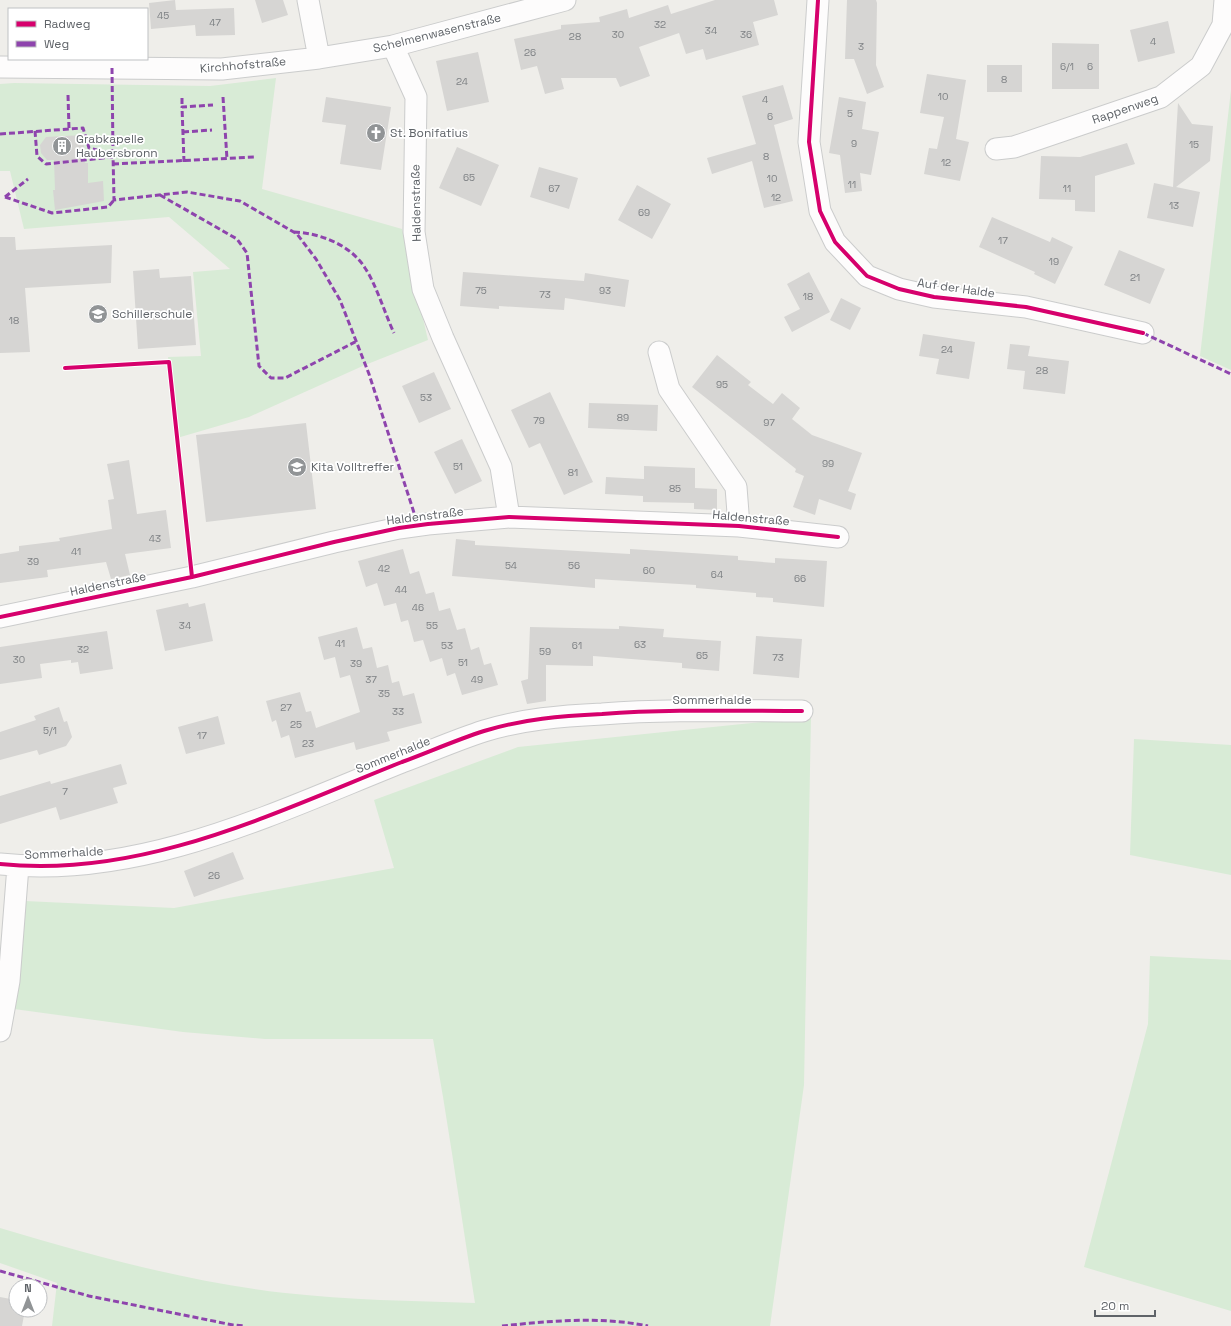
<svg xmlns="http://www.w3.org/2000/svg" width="1231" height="1326" font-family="'Space Grotesk',sans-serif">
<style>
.green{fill:#d8ebd6}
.building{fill:#d6d5d3}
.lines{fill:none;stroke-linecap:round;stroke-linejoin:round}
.street-casing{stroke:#cbcccc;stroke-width:23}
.street{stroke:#fdfcfc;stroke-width:21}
.quiet{stroke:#8e44ad;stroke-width:3;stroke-dasharray:6 3;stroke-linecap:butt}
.cycleway-casing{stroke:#fff;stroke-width:6}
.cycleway{stroke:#d6006c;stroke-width:4}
.labels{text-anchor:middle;stroke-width:3.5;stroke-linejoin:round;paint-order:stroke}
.number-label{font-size:10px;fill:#7e8184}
.street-label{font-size:12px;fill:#5f6368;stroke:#fff}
.poi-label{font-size:12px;fill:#5f6368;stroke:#fff;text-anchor:start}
</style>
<rect width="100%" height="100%" fill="#efeeea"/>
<path class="green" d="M 276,78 L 262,189 L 402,229 L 428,340 L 365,365 L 249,417 L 177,438 L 168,357 L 201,356 L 193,272 L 230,269 L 169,217 L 24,229 L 10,171 L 0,171 L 0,84 L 14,83 L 210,86 Z
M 1231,90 L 1231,370 L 1200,356 Z
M 811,717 L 804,1085 L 770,1326 L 52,1326 L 57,1283 L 0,1263 L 0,1228 C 94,1256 188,1282 285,1293 C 348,1300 412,1301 475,1303 C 461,1215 449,1127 433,1039 L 265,1039 L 183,1032 L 14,1009 L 25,901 L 174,908 L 394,868 L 374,800 L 518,747 Z
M 1134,739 L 1231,745 L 1231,875 L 1130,855 Z
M 1150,956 L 1231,960 L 1231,1311 L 1084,1267 L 1148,1024 Z"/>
<path class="building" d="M 175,0 L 176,10 L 234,8 L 235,35 L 196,36 L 195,25 L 151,29 L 149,3 Z
M 255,0 L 283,0 L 288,15 L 262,23 Z
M 715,0 L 774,0 L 778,15 L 753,22 L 759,45 L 706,60 L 703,49 L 686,54 L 679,33 L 639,47 L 650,76 L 620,87 L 616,78 L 561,78 L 564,89 L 545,94 L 537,66 L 521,70 L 514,39 L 561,29 L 561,25 L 600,22 L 599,17 L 627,9 L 629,18 L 668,5 L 671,14 Z
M 847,0 L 876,0 L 877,3 L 876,65 L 884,87 L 867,94 L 854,59 L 845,59 Z
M 1168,21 L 1175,53 L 1138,62 L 1130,30 Z
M 1052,43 L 1099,44 L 1099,89 L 1052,89 Z
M 478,52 L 489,102 L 447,111 L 436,61 Z
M 987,65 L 1022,65 L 1022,92 L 987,92 Z
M 927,74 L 966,80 L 956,139 L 969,142 L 960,181 L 924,174 L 929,148 L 937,149 L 944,117 L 920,113 Z
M 783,85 L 793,119 L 774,125 L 793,201 L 764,208 L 752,161 L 712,174 L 707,158 L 756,144 L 742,96 Z
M 326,97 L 391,107 L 381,170 L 340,164 L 346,125 L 322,122 Z
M 839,97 L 866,102 L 862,129 L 879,132 L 871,175 L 860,173 L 862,191 L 845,193 L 840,155 L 829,153 Z
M 1178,103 L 1192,124 L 1213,126 L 1210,161 L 1176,187 L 1200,192 L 1193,227 L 1147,218 L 1154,183 L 1173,187 Z
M 83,135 L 85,163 L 88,163 L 88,183 L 103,181 L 104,201 L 55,210 L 53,190 L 55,190 L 54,160 L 47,160 L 41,153 L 40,145 L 46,137 Z
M 1127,143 L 1135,164 L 1095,176 L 1095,212 L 1075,211 L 1075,200 L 1039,199 L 1041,156 L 1080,157 Z
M 457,147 L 499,165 L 481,206 L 439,188 Z
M 539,167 L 578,178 L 569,209 L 530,197 Z
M 637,185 L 671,204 L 652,239 L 618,220 Z
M 992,217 L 1050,242 L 1052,237 L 1073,247 L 1055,284 L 1034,274 L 1035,272 L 979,247 Z
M 0,237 L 15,237 L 16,250 L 112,245 L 111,283 L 25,288 L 30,352 L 0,353 Z
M 1119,250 L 1165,269 L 1150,304 L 1104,285 Z
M 159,269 L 160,278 L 191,276 L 196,345 L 138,349 L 133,271 Z
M 463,272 L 584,281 L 585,273 L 629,280 L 625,307 L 565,298 L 564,310 L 499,306 L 499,309 L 460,306 Z
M 809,272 L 830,312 L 792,332 L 784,317 L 800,309 L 787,284 Z
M 841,298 L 861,308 L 850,330 L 830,320 Z
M 923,334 L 975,342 L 969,379 L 936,374 L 939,359 L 919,356 Z
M 1010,344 L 1030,346 L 1028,356 L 1069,361 L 1065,394 L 1023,389 L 1025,371 L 1007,369 Z
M 717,355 L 751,382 L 748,385 L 773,404 L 782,393 L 800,408 L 792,419 L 812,435 L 862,453 L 848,491 L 856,494 L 851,510 L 819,499 L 815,515 L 793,507 L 804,476 L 795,472 L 796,469 L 692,387 Z
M 434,372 L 451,409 L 419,423 L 402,386 Z
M 550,392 L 593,482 L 564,495 L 540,443 L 529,448 L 511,410 Z
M 589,403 L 658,405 L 657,431 L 588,428 Z
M 306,423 L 316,509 L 206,522 L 196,435 Z
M 462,439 L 482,481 L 455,494 L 434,452 Z
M 129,460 L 137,514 L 166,510 L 171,548 L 125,554 L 130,575 L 111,579 L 106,562 L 47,570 L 48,577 L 0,583 L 0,554 L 19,551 L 19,546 L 60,541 L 59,538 L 112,529 L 108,500 L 114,499 L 107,464 Z
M 644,466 L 695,468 L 695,488 L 717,489 L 717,510 L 694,509 L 694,503 L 643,502 L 643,496 L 605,494 L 606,477 L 644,479 Z
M 456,539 L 475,541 L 475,545 L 630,554 L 630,549 L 738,556 L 738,560 L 775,563 L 775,558 L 827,561 L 824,607 L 773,602 L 773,598 L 756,597 L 756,593 L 696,588 L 696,585 L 595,579 L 595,588 L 452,576 Z
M 403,549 L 410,574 L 419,571 L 426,594 L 434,592 L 439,611 L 450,608 L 457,630 L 465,628 L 471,650 L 479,647 L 484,665 L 491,663 L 498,685 L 462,695 L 455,673 L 447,676 L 442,658 L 430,662 L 423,640 L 414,642 L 408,620 L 401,622 L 396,603 L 384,606 L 377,583 L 366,587 L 358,561 Z
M 188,603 L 189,607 L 205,603 L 213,641 L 165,651 L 156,610 Z
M 619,626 L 664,629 L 663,637 L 721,641 L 719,671 L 682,668 L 682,663 L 593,656 L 593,666 L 546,665 L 546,701 L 527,704 L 521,681 L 528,679 L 530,627 L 619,629 Z
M 357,627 L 363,649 L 372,647 L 377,668 L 388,665 L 392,683 L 399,681 L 403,696 L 414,693 L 422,723 L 387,732 L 390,741 L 356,750 L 354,742 L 295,758 L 289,735 L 281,738 L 276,720 L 272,722 L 266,701 L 300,692 L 306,712 L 311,711 L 316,728 L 360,712 L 350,675 L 340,678 L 335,657 L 324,660 L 318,637 Z
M 107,631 L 113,669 L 80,674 L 78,662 L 71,663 L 71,660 L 40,664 L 42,678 L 0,684 L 0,647 Z
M 756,636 L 802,639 L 799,678 L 753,674 Z
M 59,707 L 64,722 L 67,721 L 72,737 L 66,746 L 39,755 L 37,750 L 0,760 L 0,732 L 36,720 L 34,716 Z
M 218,716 L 225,744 L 186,754 L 178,727 Z
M 121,764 L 127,784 L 113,788 L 118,803 L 60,820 L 56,807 L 0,824 L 0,796 L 50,781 L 51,784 Z
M 233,852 L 244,879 L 194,897 L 184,871 Z
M 0,1297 L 16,1300 L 16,1310 L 25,1310 L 22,1326 L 0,1326 Z"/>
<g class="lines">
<defs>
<path id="street" d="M 308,0 L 319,58
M 818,0 L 809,142 L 820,211 L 835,242 L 867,276 L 899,289 L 934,297 L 1026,307 L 1143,333
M 393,46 L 416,97 L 414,232 L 423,289 L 443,338 L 501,467 L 509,517
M 0,67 L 222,69 L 319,58 L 393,46 L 565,0
M 996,149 L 1014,147 L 1161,97 L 1201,66 L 1223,25 L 1225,0
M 659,352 L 669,389 L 736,487 L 739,526
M 0,617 L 192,577 L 334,542 L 399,528 L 428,524 L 509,517 L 739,526 L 838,537
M 0,864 C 141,879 274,813 402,762 C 429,752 456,740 484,731 C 523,719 561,716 602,714 C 669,709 735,711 802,711
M 0,1031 L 9,981 L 18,866"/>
</defs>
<use href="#street" class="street-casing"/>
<use href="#street" class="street"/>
<path class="quiet" d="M 112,68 L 113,154
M 68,95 L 69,129
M 223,97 L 227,159
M 182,98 L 182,107
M 35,131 L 37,156 L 46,164 L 113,157
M 183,132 L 212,130
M 0,134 L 83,128 L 89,148 L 113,154 L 114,200 L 187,192 L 240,201 L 297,234 L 316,259 L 340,300 L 369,374 L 418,525
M 184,162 L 182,107 L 213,105
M 113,164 L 255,157
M 160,195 L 237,239 L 247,253 L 259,366 L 271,378 L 285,378 L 357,341
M 5,197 L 52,213 L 108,207 L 114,200
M 5,197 L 28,179
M 294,232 C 320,233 351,245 365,268 C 376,284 385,314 394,333
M 1143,333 L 1231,374
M 0,1271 L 89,1296 L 233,1325 L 245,1326
M 502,1326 C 550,1321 600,1316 648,1326"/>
<defs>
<path id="cycleway" d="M 818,0 L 809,142 L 820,211 L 835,242 L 867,276 L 899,289 L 934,297 L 1026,307 L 1143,333
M 65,368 L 169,362 L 192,577
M 0,617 L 192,577 L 334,542 L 399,528 L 428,524 L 509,517 L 739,526 L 838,537
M 0,864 C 141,879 274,813 402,762 C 429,752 456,740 484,731 C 523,719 561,716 602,714 C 669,709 735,711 802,711"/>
</defs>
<use href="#cycleway" class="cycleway-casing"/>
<use href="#cycleway" class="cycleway"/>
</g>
<defs>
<symbol id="church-disc" viewBox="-11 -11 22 22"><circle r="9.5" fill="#919496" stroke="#fff"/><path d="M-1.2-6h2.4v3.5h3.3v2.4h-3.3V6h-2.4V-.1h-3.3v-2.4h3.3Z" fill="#fff"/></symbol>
<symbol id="building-disc" viewBox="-11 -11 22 22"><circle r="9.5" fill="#919496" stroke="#fff"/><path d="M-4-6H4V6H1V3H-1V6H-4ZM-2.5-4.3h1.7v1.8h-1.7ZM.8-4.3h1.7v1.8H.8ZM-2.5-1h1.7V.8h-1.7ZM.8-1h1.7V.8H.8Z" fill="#fff"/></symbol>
<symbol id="school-disc" viewBox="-11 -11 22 22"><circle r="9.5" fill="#919496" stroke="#fff"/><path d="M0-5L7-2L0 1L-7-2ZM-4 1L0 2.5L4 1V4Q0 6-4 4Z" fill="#fff"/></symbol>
</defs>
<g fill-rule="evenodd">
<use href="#church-disc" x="365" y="122" width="22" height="22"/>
<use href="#building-disc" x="51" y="135" width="22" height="22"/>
<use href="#school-disc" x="87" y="303" width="22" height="22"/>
<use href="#school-disc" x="286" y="456" width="22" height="22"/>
</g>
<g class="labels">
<g class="number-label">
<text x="163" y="19">45</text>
<text x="215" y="26">47</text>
<text x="660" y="28">32</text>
<text x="711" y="34">34</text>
<text x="618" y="38">30</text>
<text x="746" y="38">36</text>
<text x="575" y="40">28</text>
<text x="1153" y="45">4</text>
<text x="861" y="50">3</text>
<text x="530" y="56">26</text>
<text x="1067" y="70">6/1</text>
<text x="1090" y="70">6</text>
<text x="1004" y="83">8</text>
<text x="462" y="85">24</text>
<text x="943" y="100">10</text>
<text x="765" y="103">4</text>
<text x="850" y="117">5</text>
<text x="770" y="120">6</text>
<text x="854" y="147">9</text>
<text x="1194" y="148">15</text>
<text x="766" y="160">8</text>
<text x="946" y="166">12</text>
<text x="469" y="181">65</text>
<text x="772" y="182">10</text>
<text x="852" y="188">11</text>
<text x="554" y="192">67</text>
<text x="1067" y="192">11</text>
<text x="776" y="201">12</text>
<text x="1174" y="209">13</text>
<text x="644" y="216">69</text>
<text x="1003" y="244">17</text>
<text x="1054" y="265">19</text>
<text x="1135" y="281">21</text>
<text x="481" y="294">75</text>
<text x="605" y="294">93</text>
<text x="545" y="298">73</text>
<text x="808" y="300">18</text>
<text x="14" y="324">18</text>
<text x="947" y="353">24</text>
<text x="1042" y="374">28</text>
<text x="722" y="388">95</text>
<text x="426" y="401">53</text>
<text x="623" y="421">89</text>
<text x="539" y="424">79</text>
<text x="769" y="426">97</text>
<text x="828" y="467">99</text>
<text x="458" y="470">51</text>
<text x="573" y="476">81</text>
<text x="675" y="492">85</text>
<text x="155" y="542">43</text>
<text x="76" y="555">41</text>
<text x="33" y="565">39</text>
<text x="511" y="569">54</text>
<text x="574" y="569">56</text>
<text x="384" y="572">42</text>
<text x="649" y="574">60</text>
<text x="717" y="578">64</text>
<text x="800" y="582">66</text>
<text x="401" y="593">44</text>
<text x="418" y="611">46</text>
<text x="185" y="629">34</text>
<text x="432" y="629">55</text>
<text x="340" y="647">41</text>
<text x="640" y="648">63</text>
<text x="447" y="649">53</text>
<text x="577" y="649">61</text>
<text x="83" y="653">32</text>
<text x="545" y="655">59</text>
<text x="702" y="659">65</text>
<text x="778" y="661">73</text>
<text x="19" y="663">30</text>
<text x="463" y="666">51</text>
<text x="356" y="667">39</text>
<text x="371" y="683">37</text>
<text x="477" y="683">49</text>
<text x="384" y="697">35</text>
<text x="286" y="711">27</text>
<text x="398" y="715">33</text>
<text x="296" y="728">25</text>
<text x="50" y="734">5/1</text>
<text x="202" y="739">17</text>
<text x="308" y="747">23</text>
<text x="65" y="795">7</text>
<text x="214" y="879">26</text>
</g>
<g class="street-label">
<text transform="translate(437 33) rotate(-14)" y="4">Schelmenwasenstraße</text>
<text transform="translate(243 65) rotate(-5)" y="4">Kirchhofstraße</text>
<text transform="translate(1125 109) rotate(-19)" y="4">Rappenweg</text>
<text transform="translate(416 203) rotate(-91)" y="4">Haldenstraße</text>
<text transform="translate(956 288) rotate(8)" y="4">Auf der Halde</text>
<text transform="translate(425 516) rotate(-7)" y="4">Haldenstraße</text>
<text transform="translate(751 518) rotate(5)" y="4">Haldenstraße</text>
<text transform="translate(108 584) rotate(-12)" y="4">Haldenstraße</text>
<text x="712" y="704">Sommerhalde</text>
<text transform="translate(393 755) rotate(-22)" y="4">Sommerhalde</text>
<text transform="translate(64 853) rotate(-3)" y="4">Sommerhalde</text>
</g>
<g class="poi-label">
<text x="390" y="137">St. Bonifatius</text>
<text x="76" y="143">Grabkapelle<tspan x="76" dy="14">Haubersbronn</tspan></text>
<text x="112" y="318">Schillerschule</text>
<text x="311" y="471">Kita Volltreffer</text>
</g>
</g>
<rect x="8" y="8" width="140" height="52" fill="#ffffff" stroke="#bfc1c3"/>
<rect x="16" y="21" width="20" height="6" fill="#d6006c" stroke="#bfc1c3"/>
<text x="44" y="28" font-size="12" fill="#5f6368">Radweg</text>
<rect x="16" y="41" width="20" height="6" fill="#8e44ad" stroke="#bfc1c3"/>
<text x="44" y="48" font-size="12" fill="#5f6368">Weg</text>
<g transform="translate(28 1298)"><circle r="19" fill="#ffffff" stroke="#bfc1c3"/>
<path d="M0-3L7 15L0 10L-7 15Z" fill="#919496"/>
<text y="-6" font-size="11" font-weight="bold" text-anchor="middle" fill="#5f6368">N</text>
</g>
<path d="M1095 1310v6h60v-6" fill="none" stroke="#5f6368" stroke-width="2"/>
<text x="1101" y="1310" font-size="12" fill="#5f6368" stroke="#ffffff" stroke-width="3" paint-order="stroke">20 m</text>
</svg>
